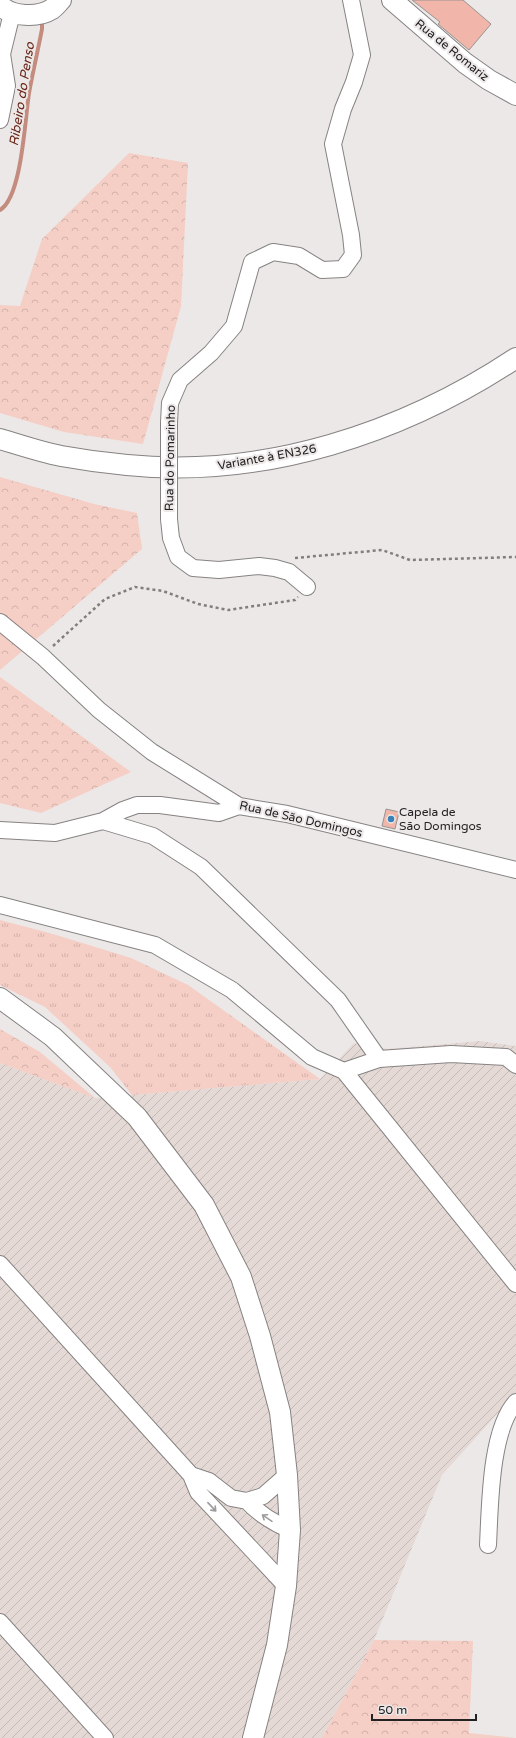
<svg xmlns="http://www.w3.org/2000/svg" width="516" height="1738" font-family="'Varela Round',sans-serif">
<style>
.industrial{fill:url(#industrial-furrows)}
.grass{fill:url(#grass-tufts)}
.forest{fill:url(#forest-crowns)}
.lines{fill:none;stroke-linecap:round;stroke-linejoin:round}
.stream{stroke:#c48c7f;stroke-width:4}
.building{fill:#f1b6a9;stroke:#989493}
.minor-casing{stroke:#868382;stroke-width:18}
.major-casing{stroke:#868382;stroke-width:22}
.path{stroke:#817f7e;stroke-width:2.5;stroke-dasharray:3 3;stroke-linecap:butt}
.minor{stroke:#fff;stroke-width:16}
.major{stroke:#fff;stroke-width:20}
.minor-bridge-casing{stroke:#868382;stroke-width:18;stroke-linecap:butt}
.minor-bridge{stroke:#fff;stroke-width:16}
.oneway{stroke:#9c9c9c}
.poi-dot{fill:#3a81b6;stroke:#ece8e7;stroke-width:1.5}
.labels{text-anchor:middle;stroke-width:4;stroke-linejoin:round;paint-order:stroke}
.street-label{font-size:12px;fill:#232222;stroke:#ece8e7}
.poi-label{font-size:12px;fill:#232222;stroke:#ece8e7;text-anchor:start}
.water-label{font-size:13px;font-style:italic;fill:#682416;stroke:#ece8e7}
</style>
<defs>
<pattern id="industrial-furrows" width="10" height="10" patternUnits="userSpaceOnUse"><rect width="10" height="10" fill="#e5d9d6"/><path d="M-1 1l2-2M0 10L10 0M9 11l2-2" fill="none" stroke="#c4bab7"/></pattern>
<pattern id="grass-tufts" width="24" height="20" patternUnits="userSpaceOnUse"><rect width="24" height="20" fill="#f5cec5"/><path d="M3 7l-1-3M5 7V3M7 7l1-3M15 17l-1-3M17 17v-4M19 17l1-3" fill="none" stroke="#d2b1a9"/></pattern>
<pattern id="forest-crowns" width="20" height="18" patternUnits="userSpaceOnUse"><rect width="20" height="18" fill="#f5cec5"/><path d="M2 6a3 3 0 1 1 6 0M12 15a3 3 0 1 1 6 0" fill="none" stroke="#d2b1a9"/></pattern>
</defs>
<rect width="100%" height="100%" fill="#ece8e7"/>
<path class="industrial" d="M 480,1041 L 516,1046 L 516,1393 L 442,1475 L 374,1640 L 322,1738 L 0,1738 L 0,1063 L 96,1098 L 320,1079 L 354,1043 L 388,1049 Z"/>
<path class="grass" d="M 0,920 L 53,934 L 131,958 L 188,985 L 320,1079 L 132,1095 L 110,1067 L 45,1007 L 0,985 Z"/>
<path class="forest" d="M 129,153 L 188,163 L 181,306 L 143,444 L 64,432 L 0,413 L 0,305 L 20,306 L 42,239 Z
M 0,477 L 94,504 L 137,513 L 142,549 L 0,670 Z
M 0,677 L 131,772 L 41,813 L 0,803 Z
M 0,1029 L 40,1052 L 95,1098 L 0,1063 Z
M 374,1640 L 473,1641 L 469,1733 L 516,1738 L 322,1738 Z"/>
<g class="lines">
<path class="stream" d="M 0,210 C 22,197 25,118 29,93 C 33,71 38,50 42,29 L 42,23"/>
</g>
<path class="building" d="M 412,0 L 463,0 L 491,24 L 469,50 L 438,24 L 440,22 Z
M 386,809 L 399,812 L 395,829 L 382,826 Z"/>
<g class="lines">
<defs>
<path id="minor" d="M 0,120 L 7,86 L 2,54 L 12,13
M 169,423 L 170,403 L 180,380 L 211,353 L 234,326 L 252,262 L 273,252 L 299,256 L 322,270 L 343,269 L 353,255 L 351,235 L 333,144 L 343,109 L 354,82 L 362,55 L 351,0
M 169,519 L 171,538 L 178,557 L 193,568 L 219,570 L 259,566 L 275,568 L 289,572 L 307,587
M 0,622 L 43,657 L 99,710 L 152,752 L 239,806 L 287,814 L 516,870
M 103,821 L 153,836 L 201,867 L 338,1000 L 379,1059
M 0,830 L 55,833 L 103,821 L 123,810 L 137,805 L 160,805 L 219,813 L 239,806
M 0,905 L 155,945 L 232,990 L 312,1057 L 344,1071 L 379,1059 L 451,1054 L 506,1057 L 516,1065
M 344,1071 L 516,1284
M 0,1264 L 191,1475 L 198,1492 L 286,1586
M 191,1475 L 209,1481 L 231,1498 L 247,1501 L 263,1496 L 287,1475
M 247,1501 C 259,1514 274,1523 290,1530
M 488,1545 C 490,1507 490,1430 516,1402
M 0,1622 L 105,1738"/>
<path id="major" d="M 392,0 L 465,63 L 489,80 L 516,95
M 0,5 C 11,17 38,18 52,9 C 55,7 58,3 61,0
M 0,439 C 20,445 41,452 61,456 C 83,460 105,463 127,465 C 264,479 403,433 516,358
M 0,998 L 53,1037 L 137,1117 L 204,1205 L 241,1277 L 260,1336 L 280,1412 L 287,1475 L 290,1530 L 286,1586 L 277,1645 L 253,1738"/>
</defs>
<use href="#minor" class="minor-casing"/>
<use href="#major" class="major-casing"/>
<path class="path" d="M 295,558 L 382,550 L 410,560 L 516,557
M 53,646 L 105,599 L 135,587 L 163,591 L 198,604 L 228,610 L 295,600 L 298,597"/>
<use href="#minor" class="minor"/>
<use href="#major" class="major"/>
<defs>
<path id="minor-bridge" d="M 169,519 L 169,423"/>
</defs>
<use href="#minor-bridge" class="minor-bridge-casing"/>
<use href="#minor-bridge" class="minor-bridge"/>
</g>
<defs><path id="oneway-shaft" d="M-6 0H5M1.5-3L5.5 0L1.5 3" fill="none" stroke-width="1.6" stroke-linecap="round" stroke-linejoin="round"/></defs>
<g class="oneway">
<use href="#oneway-shaft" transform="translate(212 1507) rotate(47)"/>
<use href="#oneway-shaft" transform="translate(267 1518) rotate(-146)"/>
</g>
<circle class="poi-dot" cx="391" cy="819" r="4"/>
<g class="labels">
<g class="street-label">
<text transform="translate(452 50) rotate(39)" y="4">Rua de Romariz</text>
<text transform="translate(267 457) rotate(-10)" y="4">Variante à EN326</text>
<text transform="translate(170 458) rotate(-89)" y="4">Rua do Pomarinho</text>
<text transform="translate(301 819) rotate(13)" y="4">Rua de São Domingos</text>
</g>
<g class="poi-label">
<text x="399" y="816">Capela de<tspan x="399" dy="14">São Domingos</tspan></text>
</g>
<g class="water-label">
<text transform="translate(21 94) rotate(-81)" y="5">Ribeiro do Penso</text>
</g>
</g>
<path d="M372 1714v6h104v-6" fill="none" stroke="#232222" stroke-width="2"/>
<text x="378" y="1714" font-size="12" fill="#232222" stroke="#ece8e7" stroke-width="3" paint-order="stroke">50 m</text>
</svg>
